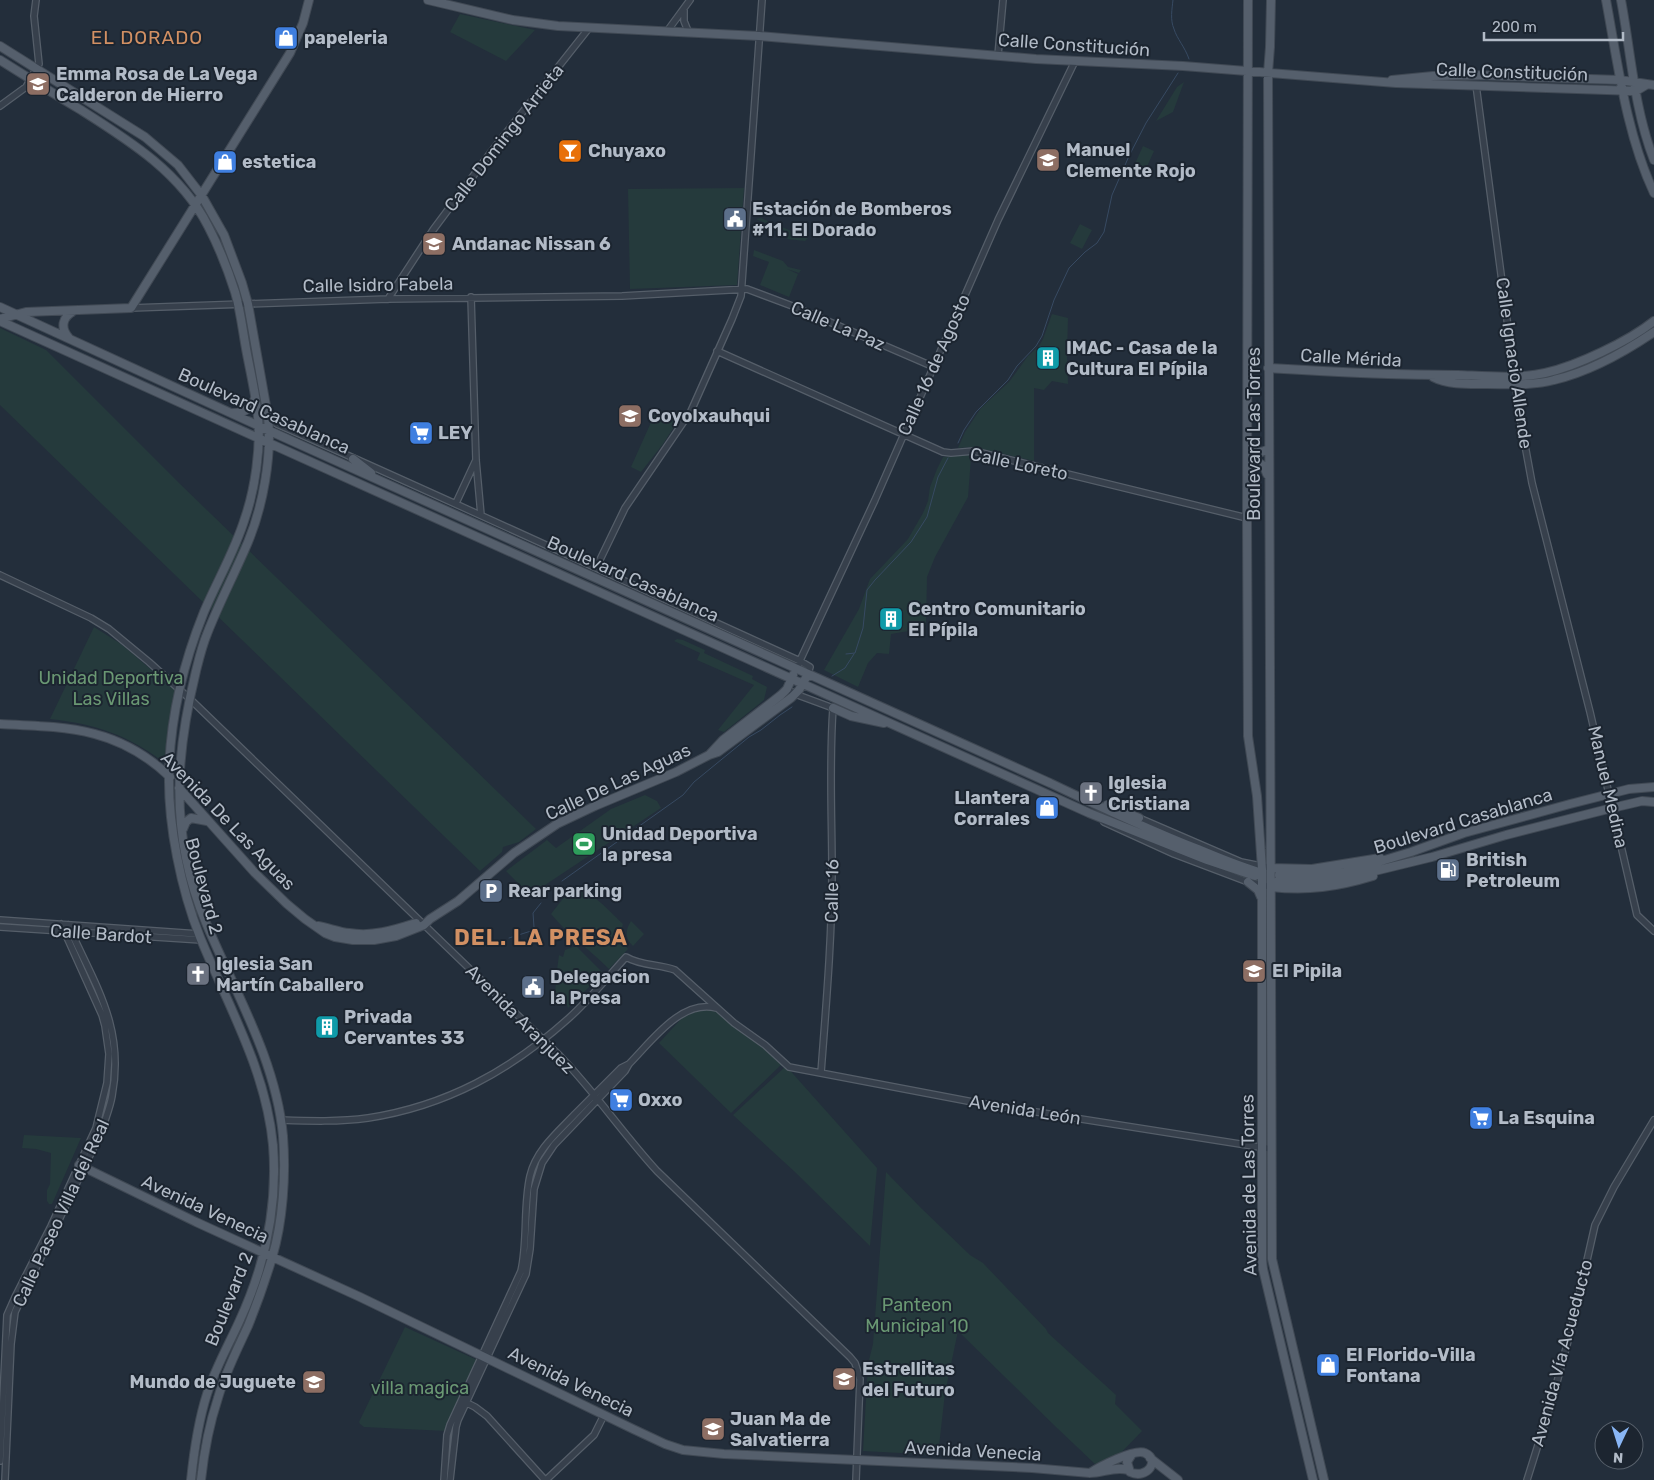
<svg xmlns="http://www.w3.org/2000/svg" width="1654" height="1480" font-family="Rubik,sans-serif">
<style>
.green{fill:#253a3c}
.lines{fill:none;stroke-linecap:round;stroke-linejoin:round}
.stream{stroke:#374a62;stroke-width:1}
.minor-casing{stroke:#555e69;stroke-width:8}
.major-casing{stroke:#404954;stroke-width:10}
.minor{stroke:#37404c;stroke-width:5.5}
.major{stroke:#555f6c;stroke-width:8}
.labels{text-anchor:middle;stroke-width:4;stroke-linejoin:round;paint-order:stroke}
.poi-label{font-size:18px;font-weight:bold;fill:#b2bbc7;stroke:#1c2530;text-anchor:start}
.street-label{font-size:18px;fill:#b2bbc7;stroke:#1c2530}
.park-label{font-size:18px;fill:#6a9873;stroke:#1c2530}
.neighbourhood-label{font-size:19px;letter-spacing:1px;fill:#d29063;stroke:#1c2530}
.district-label{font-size:22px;font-weight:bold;letter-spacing:1px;fill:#d29063;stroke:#1c2530}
</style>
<rect width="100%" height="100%" fill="#232e3b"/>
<path class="green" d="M 460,14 L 535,30 L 506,61 L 450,32 Z
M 1184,82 L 1173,112 L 1156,121 L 1177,87 Z
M 1143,146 L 1154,151 L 1145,171 L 1134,166 Z
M 744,188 L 737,285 L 630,289 L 628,189 Z
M 761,218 L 808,238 L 805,241 L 787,239 L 789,233 L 756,219 Z
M 1080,224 L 1092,230 L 1082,249 L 1070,243 Z
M 754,250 L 783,261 L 788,267 L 801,270 L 799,273 L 787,269 L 798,274 L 789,297 L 760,285 L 769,262 L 753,256 Z
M 1052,314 L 1068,318 L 1067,354 L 1068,384 L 1052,381 L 1044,390 L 1034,388 L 1034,461 L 973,447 L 958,448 L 965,432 L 981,408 L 1009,382 L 1028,356 L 1039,346 L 1043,339 Z
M 0,328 L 46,350 L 178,482 L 536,829 L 519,842 L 503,847 L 502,852 L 480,871 L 0,405 Z
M 657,409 L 679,419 L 663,444 L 641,472 L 631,467 Z
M 968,454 L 971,458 L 968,497 L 935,557 L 927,577 L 926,625 L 920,629 L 891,634 L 889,654 L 877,653 L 868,663 L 858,687 L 824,670 L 859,609 L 870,579 L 908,539 L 923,513 L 928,501 L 930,487 L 937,469 L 943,457 Z
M 94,627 L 121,644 L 175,690 L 168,729 L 165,763 C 128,735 96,724 50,719 Z
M 677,639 L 683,640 L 705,650 L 704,653 L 753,676 L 752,679 L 767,687 L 764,700 L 724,732 L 718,730 L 754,685 L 697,660 L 700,653 L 674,641 Z
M 645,795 L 657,801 L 661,808 L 530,895 L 506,871 L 547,840 L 556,848 L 611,809 Z
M 572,887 C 594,892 608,910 623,924 C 620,934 622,942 628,949 L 609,969 C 589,949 569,936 551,914 Z
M 631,921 L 644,934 L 633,946 C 625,939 625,930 631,921 Z
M 576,946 L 603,973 L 568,1008 L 566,1002 L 554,1001 L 557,974 L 561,974 L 561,970 L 557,970 L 559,955 L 563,957 L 565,950 Z
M 702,1009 L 715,1011 L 741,1031 L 755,1040 L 783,1063 L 731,1113 L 659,1043 L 682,1018 Z
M 786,1066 L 877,1168 L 870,1246 L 795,1172 L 733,1115 Z
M 24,1135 L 81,1138 L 52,1204 L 49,1204 L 47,1201 L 47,1190 L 50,1184 L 51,1153 L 36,1149 L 22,1148 Z
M 886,1172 L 921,1208 L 970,1255 L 983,1263 L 1046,1329 L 1048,1333 L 1116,1395 L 1115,1404 L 1142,1431 L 1117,1457 L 1095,1464 L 1056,1427 L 958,1331 L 945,1393 L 938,1455 L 863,1451 L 868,1364 L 873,1344 Z
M 405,1327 L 477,1360 L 452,1412 L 446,1431 L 364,1427 L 360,1424 L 359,1422 Z"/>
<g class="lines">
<path class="stream" d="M 1173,0 C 1172,9 1170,20 1174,29 C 1177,39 1185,47 1189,59
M 958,443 L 964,430 L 976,412 L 1008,380 L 1017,366 L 1036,346 L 1042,336 L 1054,300 L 1069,268 L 1085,252 L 1097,243 L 1104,232 L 1112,195 L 1129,156 L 1146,123 L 1178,73
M 846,654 L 855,653 L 863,628 L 867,590 L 875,580 L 911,542 L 927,517 L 938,477 L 948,458
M 832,676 L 845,668 L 854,654
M 562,881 L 683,795 L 694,782 L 749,737 L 761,730 L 780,715 L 792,707
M 509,938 L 531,931 L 534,927 L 533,913 L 541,903"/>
<defs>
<path id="minor" d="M 684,10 L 684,21 L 688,31
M 668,30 L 690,0
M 998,55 L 1003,0
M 1476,85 L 1520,418 L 1532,483 L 1590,712 L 1637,915 L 1654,931
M 0,106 L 26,87 L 39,64 L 34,16 L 36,0
M 471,297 L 476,460 L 481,515
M 388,299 L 433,230 L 491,152 L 589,28
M 131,308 L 388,299 L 622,296 L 747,289 L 795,307 L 934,367
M 717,351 L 943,452 L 951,453 L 974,451 L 1247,518
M 268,417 L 277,424 C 452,501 626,582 800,661 L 810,667 L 808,674
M 456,503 L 476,460
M 596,568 L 625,508 L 691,411 L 732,319 L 741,296 L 762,0
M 0,575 L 91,618 L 109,629 L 149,662 L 190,699 L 560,1056 C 595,1092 623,1134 657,1171 L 850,1357 L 855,1363 L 860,1379 L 856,1480
M 796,669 L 875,500 L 998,220 L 1075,61
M 787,689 L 795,694 L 833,708 C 829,763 832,818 832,872 C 832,939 826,1006 821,1073
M 1139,818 L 1241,862 L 1271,868
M 1104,822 L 1174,854 L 1248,882 L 1271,887
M 0,920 L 199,934
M 0,927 L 201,940
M 281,1120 C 310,1121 339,1122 368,1118 C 446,1106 510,1071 569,1018 C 589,1000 607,978 626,957 C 641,966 659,964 675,970 L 734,1023 L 765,1045 L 789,1067 L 973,1102 L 1272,1149
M 465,1402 L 475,1407 L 487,1416 L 545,1480
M 0,1461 L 7,1315 L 15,1297 L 51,1226 L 96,1128 L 107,1083 L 109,1054 L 105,1026 L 102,1015 L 61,924
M 5,1480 L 11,1344 L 15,1312 L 102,1130 C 105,1119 110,1108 112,1096 C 125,1027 95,985 68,925
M 444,1480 L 447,1435 L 450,1425 L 521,1271 C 528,1240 523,1207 530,1176 C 536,1150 558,1132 575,1114 C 590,1099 606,1083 621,1068 L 629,1064
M 450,1480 L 456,1427 L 458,1420 L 526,1274 L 530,1249 L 534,1189 L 542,1163 L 554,1145 L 625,1071 L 629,1064 C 651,1042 681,999 716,1008
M 546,1480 L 594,1435 L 604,1415
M 1527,1480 L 1553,1397 L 1572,1326 L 1595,1225 L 1614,1187 L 1654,1120"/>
<path id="major" d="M 428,0 L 513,20 L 558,26 L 759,36 L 1036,59 L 1183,66 L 1396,83 L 1636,91 L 1646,85
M 1248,0 L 1247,518 L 1248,736 L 1257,796 L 1262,869 L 1262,1260 L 1263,1269 L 1313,1480
M 1271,0 L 1270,47 L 1268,73 L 1272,1259 L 1324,1480
M 1606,0 C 1618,64 1626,133 1654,193
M 1621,0 C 1631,53 1634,109 1654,160
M 0,46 L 145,137 L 178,165 L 202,196 L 224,235 L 242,283 L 248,304 L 268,417 C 272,456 263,506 248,542 C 235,573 219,603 207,634 C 202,646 199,659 196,671 C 188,704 182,736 180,770 C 177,822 186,875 206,923 C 235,992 276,1060 283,1136 C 286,1175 283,1221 272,1258 C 265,1281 257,1304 248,1326 C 237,1350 225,1373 218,1398 C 209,1425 204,1452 201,1480
M 0,60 C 27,77 54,94 81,110 C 130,141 181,173 208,226 C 219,247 228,270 235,292 C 241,312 243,334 247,354 C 251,375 256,396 258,417 C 261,448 255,489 245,518 C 235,551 217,581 204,612 C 183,664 170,719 169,774 C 168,825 181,889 200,937 C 228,1006 266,1070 273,1145 C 278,1207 265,1266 239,1322 C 228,1346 215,1369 207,1394 C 198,1422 194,1451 191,1480
M 1392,80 L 1433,76 L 1472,75 L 1620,80 L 1654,85
M 0,307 L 270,431 L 1050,783 C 1098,806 1147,829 1198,849 C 1217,857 1236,865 1256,871
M 0,319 L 26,312 L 131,308 L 290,53 L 303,23 L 309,0
M 0,321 L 269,443 L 1089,813 L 1207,860 L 1255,876
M 69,338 C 60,328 62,317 74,311
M 1268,368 C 1332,372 1395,375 1458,375 C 1485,376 1518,379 1545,373 C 1577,366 1629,341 1654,321
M 1433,377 C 1448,385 1469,384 1486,384 C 1508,384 1532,386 1554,380 C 1588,372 1626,351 1654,332
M 233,413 C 244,413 252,409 255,398
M 1249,442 C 1252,452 1259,455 1268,449
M 353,459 L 371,473
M 1248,473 L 1252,465 L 1259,463 L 1264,466 L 1267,474
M 833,708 L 851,716 L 884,723
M 0,724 C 67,727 118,727 170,777
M 710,754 L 723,740 L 781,695 L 787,689 L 793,675
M 179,788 L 255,873 L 287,904 L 305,919 L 325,933 L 335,937 L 353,940 L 374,940 L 396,936 L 424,925 L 430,919 L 458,901 L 514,853 L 557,824 L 595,806 L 676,772 L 709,755 L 718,752 L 791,698 L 799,690 L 808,674
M 1107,805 L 1139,818
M 183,829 L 186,822 L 191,818 L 207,821
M 1271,868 L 1312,869 L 1380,858
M 1279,875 L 1313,876 L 1345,872 L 1411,852 L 1464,833 L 1570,804 L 1629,789 L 1654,787
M 1278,881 L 1308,883 L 1342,879 L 1432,857 L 1506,835 L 1612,808 L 1642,801 L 1654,802
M 1248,882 L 1258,890 L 1261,897
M 1271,887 C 1308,891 1337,887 1373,876
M 318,926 C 329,928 339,932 349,933 C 373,937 394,930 416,923
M 79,1165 L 196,1222 L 360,1297 L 633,1429 L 665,1444 L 683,1450 L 724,1454 L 1032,1468 L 1090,1473 C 1103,1473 1115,1466 1128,1470
M 1150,1458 L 1178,1480
M 1090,1473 C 1099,1467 1135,1448 1145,1453 C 1161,1460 1147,1480 1130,1472 L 1127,1462 L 1132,1454"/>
</defs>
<use href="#minor" class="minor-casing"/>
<use href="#major" class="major-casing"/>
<use href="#minor" class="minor"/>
<use href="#major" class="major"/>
</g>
<defs>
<symbol id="shop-square" viewBox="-11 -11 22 22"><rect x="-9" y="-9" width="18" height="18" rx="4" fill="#3f7fe0" stroke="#1c2530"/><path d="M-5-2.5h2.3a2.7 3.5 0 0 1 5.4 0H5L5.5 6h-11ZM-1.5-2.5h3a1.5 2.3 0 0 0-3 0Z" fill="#fff"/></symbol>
<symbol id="school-square" viewBox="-11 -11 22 22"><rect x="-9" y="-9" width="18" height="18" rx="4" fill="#8d6e63" stroke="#1c2530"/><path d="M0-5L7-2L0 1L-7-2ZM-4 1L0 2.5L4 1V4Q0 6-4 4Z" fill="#fff"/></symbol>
<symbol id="bar-square" viewBox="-11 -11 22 22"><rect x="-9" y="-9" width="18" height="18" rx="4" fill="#e8710a" stroke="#1c2530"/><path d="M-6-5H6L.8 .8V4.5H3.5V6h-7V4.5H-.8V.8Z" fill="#fff"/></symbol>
<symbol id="civic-square" viewBox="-11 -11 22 22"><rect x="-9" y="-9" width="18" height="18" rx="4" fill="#5c6f8a" stroke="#1c2530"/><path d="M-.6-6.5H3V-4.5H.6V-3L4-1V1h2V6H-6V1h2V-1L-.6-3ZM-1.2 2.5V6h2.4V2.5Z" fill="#fff"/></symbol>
<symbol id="building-square" viewBox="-11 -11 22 22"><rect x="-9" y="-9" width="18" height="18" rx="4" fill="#0f9aa8" stroke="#1c2530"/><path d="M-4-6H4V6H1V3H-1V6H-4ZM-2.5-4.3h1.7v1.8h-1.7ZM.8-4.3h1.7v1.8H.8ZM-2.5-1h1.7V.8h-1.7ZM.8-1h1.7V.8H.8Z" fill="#fff"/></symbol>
<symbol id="supermarket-square" viewBox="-11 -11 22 22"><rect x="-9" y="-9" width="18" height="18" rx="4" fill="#3f7fe0" stroke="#1c2530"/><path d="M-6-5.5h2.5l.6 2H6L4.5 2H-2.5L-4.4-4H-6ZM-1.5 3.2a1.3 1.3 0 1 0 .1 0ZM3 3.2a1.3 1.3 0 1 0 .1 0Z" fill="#fff"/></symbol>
<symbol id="church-square" viewBox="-11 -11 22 22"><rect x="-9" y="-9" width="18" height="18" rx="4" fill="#6b7280" stroke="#1c2530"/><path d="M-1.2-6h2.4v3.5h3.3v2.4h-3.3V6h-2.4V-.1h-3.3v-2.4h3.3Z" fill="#fff"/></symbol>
<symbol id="stadium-square" viewBox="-11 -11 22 22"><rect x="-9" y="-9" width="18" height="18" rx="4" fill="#2e9e5b" stroke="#1c2530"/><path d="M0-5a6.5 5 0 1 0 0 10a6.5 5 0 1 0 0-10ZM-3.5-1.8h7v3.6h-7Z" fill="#fff"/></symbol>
<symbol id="fuel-square" viewBox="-11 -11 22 22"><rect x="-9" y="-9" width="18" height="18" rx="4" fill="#5c6f8a" stroke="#1c2530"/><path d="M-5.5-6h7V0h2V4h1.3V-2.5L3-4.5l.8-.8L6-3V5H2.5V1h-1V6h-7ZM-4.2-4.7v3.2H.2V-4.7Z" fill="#fff"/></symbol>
<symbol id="parking-square" viewBox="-11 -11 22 22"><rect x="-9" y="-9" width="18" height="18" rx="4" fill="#5c6f8a" stroke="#1c2530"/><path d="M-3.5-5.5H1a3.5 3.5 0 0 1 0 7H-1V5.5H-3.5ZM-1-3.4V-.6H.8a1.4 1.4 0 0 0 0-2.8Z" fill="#fff"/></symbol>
</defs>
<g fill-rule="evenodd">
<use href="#shop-square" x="272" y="24" width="28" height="28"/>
<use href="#school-square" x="24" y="70" width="28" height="28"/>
<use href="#bar-square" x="556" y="137" width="28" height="28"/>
<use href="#school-square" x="1034" y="146" width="28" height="28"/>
<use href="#shop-square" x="211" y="148" width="28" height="28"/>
<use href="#civic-square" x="721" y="205" width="28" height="28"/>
<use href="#school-square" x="420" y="230" width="28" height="28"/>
<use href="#building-square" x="1034" y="344" width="28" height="28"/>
<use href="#school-square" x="616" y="402" width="28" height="28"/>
<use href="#supermarket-square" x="407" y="419" width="28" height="28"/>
<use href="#building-square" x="877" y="605" width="28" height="28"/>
<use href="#church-square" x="1077" y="779" width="28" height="28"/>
<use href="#shop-square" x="1033" y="794" width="28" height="28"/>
<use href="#stadium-square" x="570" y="830" width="28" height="28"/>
<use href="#fuel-square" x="1434" y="856" width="28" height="28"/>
<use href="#parking-square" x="477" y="877" width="28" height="28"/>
<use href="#school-square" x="1240" y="957" width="28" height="28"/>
<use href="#church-square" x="184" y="960" width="28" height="28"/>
<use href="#civic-square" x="519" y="973" width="28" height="28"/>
<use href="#building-square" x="313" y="1013" width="28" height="28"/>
<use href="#supermarket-square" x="607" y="1086" width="28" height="28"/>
<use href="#supermarket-square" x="1467" y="1104" width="28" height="28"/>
<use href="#shop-square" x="1314" y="1351" width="28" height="28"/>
<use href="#school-square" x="830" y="1365" width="28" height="28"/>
<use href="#school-square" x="300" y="1368" width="28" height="28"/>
<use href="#school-square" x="699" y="1415" width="28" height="28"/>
</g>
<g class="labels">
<g class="poi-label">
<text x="304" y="44">papeleria</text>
<text x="56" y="80">Emma Rosa de La Vega<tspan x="56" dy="21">Calderon de Hierro</tspan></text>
<text x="1066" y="156">Manuel<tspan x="1066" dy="21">Clemente Rojo</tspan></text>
<text x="588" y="157">Chuyaxo</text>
<text x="242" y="168">estetica</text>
<text x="752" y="215">Estación de Bomberos<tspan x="752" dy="21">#11. El Dorado</tspan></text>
<text x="452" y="250">Andanac Nissan 6</text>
<text x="1066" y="354">IMAC - Casa de la<tspan x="1066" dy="21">Cultura El Pípila</tspan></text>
<text x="648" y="422">Coyolxauhqui</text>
<text x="438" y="439">LEY</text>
<text x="908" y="615">Centro Comunitario<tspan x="908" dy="21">El Pípila</tspan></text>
<text x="1108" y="789">Iglesia<tspan x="1108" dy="21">Cristiana</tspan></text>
<text x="1030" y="804" text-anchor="end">Llantera<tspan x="1030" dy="21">Corrales</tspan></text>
<text x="602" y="840">Unidad Deportiva<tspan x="602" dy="21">la presa</tspan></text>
<text x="1466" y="866">British<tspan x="1466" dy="21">Petroleum</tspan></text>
<text x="508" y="897">Rear parking</text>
<text x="216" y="970">Iglesia San<tspan x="216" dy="21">Martín Caballero</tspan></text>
<text x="1272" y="977">El Pipila</text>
<text x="550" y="983">Delegacion<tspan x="550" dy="21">la Presa</tspan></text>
<text x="344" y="1023">Privada<tspan x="344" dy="21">Cervantes 33</tspan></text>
<text x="638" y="1106">Oxxo</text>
<text x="1498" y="1124">La Esquina</text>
<text x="1346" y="1361">El Florido-Villa<tspan x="1346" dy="21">Fontana</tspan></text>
<text x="862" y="1375">Estrellitas<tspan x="862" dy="21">del Futuro</tspan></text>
<text x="296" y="1388" text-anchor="end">Mundo de Juguete</text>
<text x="730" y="1425">Juan Ma de<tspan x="730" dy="21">Salvatierra</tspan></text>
</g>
<g class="street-label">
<text transform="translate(1074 45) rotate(4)" y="6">Calle Constitución</text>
<text transform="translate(1512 72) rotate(2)" y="6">Calle Constitución</text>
<text transform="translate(504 138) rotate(-52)" y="6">Calle Domingo Arrieta</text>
<text transform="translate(378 285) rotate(-1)" y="6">Calle Isidro Fabela</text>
<text transform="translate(838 326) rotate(23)" y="6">Calle La Paz</text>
<text transform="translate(1351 358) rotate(3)" y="6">Calle Mérida</text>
<text transform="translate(1514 363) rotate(82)" y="6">Calle Ignacio Allende</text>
<text transform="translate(934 365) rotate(-66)" y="6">Calle 16 de Agosto</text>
<text transform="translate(264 411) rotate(24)" y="6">Boulevard Casablanca</text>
<text transform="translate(1254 434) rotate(-90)" y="6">Boulevard Las Torres</text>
<text transform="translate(1019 464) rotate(12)" y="6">Calle Loreto</text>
<text transform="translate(633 579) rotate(24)" y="6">Boulevard Casablanca</text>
<text transform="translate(618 782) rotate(-25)" y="6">Calle De Las Aguas</text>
<text transform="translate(1608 787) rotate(77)" y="6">Manuel Medina</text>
<text transform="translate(228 821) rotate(46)" y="6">Avenida De Las Aguas</text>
<text transform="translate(1463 821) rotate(-17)" y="6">Boulevard Casablanca</text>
<text transform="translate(204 886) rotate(75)" y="6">Boulevard 2</text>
<text transform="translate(832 891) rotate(-89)" y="6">Calle 16</text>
<text transform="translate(101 934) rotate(4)" y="6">Calle Bardot</text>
<text transform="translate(520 1019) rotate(45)" y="6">Avenida Aranjuez</text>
<text transform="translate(1025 1110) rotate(9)" y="6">Avenida León</text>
<text transform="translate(1249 1185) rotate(-91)" y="6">Avenida de Las Torres</text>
<text transform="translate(205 1209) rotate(25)" y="6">Avenida Venecia</text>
<text transform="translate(61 1213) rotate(-65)" y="6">Calle Paseo Villa del Real</text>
<text transform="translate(229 1299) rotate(-68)" y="6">Boulevard 2</text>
<text transform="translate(1562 1353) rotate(-75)" y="6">Avenida Vía Acueducto</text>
<text transform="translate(571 1382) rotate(26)" y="6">Avenida Venecia</text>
<text transform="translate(973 1451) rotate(3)" y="6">Avenida Venecia</text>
</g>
<g class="park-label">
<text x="111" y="684">Unidad Deportiva<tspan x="111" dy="21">Las Villas</tspan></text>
<text x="917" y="1311">Panteon<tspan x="917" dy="21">Municipal 10</tspan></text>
<text x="420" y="1394">villa magica</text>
</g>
<g class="neighbourhood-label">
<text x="147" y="44">EL DORADO</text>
</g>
<g class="district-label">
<text x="541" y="945">DEL. LA PRESA</text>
</g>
</g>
<g transform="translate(1619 1445) rotate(184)"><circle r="24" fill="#1c2530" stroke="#58616c"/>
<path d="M0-4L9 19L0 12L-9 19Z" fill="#89b6f5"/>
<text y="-8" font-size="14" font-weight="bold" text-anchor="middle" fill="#b2bbc7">N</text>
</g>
<path d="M1484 32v8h139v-8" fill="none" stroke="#b2bbc7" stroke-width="2.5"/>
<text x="1492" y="32" font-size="15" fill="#b2bbc7" stroke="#1c2530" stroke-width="4" paint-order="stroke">200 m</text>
</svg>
